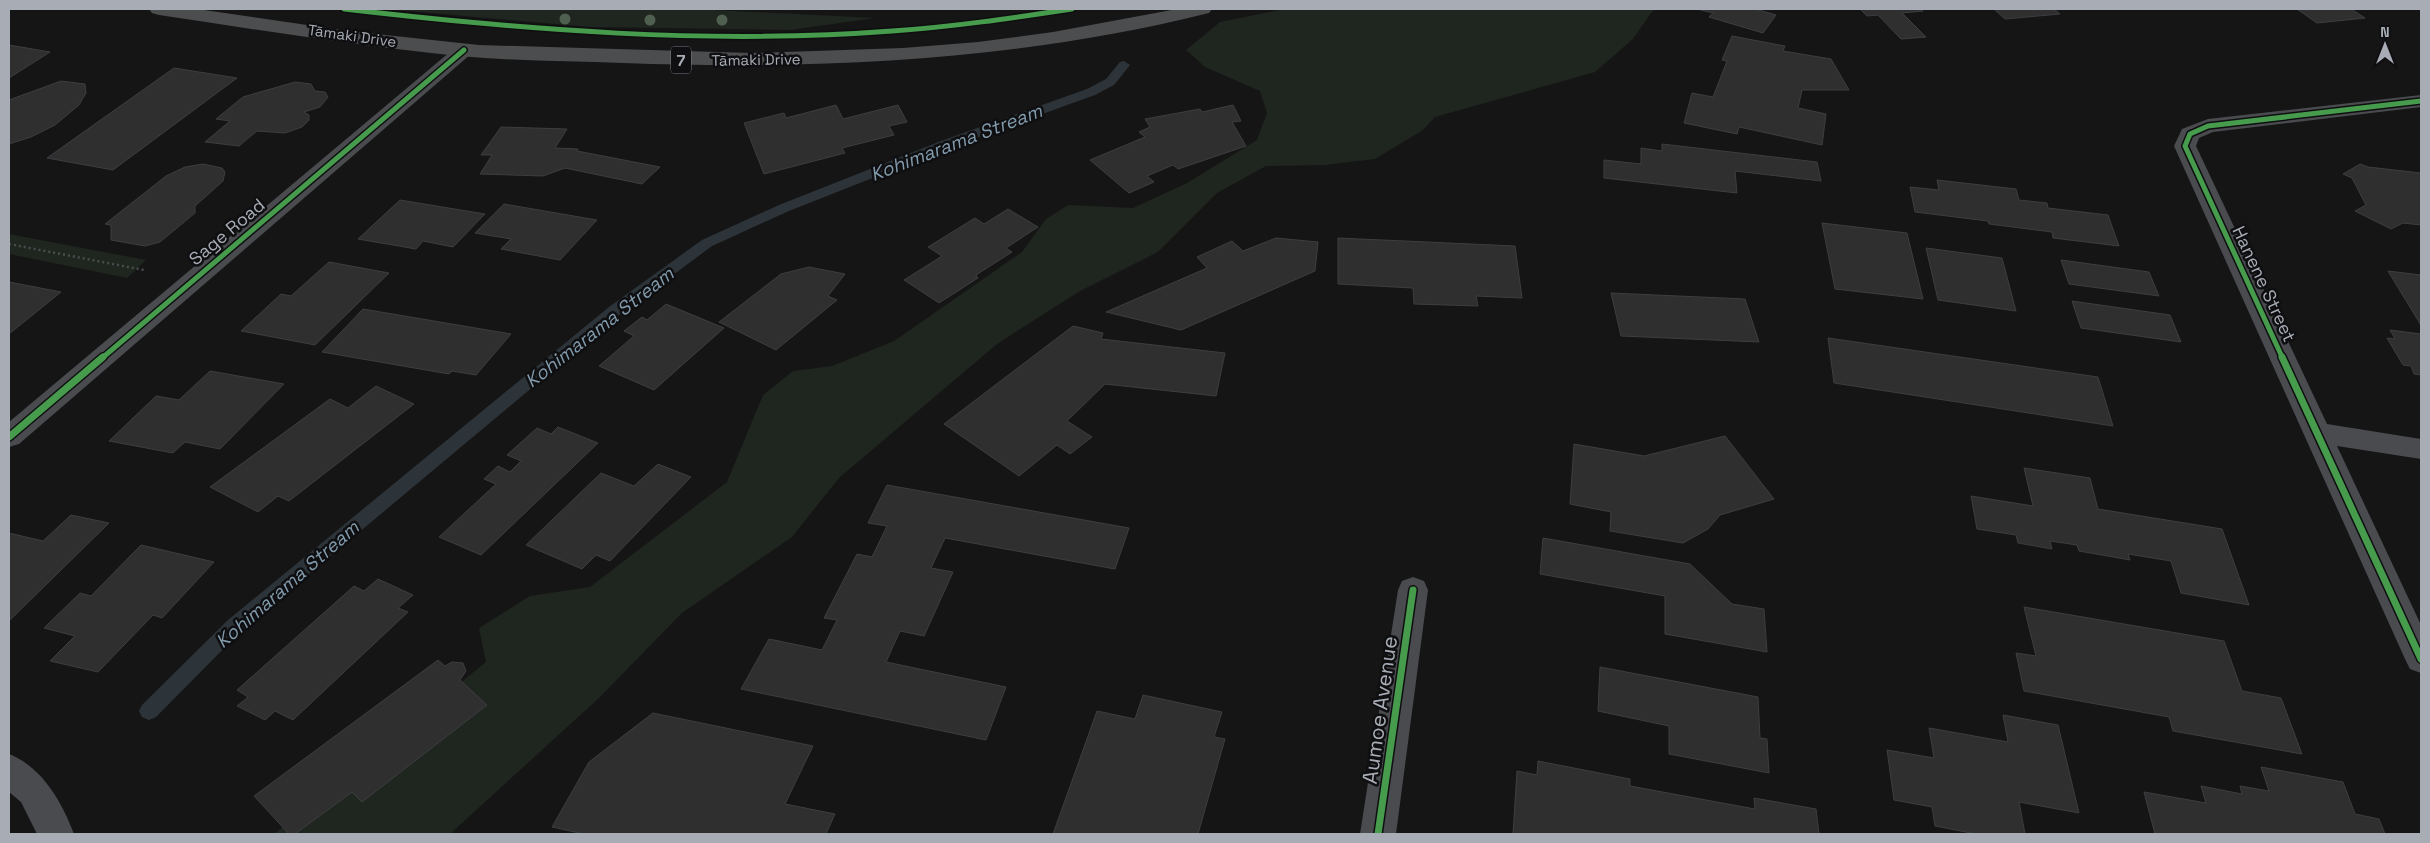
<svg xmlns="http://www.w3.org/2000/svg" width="2430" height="843" font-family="'Space Grotesk',sans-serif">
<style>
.green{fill:#1f251f}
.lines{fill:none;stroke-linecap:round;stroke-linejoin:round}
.stream{fill:#2d3439;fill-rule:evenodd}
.building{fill:#2f2f30;stroke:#3d3e41}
.path{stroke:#4b4c4f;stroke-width:2.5;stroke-dasharray:2 3;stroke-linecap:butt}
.minor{fill:#494b4e;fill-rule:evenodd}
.tertiary{fill:#494b4e;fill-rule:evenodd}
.primary{fill:#4c4d4f;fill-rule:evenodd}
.cycleway-far1-casing{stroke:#0f0f11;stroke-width:8}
.cycleway-casing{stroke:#0f0f11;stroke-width:10}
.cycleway-far1{stroke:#469c4c;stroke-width:5}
.cycleway{stroke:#469c4c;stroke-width:7}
.tree{fill:#506050}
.labels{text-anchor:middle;stroke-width:5;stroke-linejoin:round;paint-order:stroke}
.far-street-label{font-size:15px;fill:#a7acb5;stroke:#0f0f11}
.shield{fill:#0f0f11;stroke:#797d84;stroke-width:1}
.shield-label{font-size:16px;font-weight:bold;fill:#a7acb5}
.street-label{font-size:18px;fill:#a7acb5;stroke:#0f0f11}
.water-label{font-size:19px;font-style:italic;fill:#829bac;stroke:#0f0f11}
.near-street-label{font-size:21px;fill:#a7acb5;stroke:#0f0f11}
</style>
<rect width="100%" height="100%" fill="#151515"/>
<path class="green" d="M 386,9 L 694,9 L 876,18 L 790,30 L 591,27 Z
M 1285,9 L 1654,9 L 1633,39 L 1595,72 L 1435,117 L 1423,130 L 1375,159 L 1325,165 L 1266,166 L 1217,193 L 1158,252 L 1080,291 L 997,344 L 839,478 L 792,537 L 682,613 L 599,698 L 450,834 L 274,834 L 486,662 L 479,628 L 530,596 L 590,587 L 727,482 L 763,395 L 793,371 L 832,366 L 894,341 L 1022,252 L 1046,219 L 1068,205 L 1133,208 L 1187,183 L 1257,140 L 1267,113 L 1260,91 L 1205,67 L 1186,50 L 1220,22 Z
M 9,234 L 146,260 L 127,278 L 9,254 Z"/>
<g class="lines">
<path class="stream" d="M 1124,61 L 1130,65 L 1114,85 L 1095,95 L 951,147 L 789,211 L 712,246 L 619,315 L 242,630 L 156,717 L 149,720 L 142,717 L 139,711 L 142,705 L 228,620 L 609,307 L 702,240 L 779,205 L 941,141 L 1087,89 L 1106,79 L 1120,62 Z"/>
</g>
<path class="building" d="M 1697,9 L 1755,9 L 1776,15 L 1763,33 L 1709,17 L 1713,13 Z
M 1860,9 L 1920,9 L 1923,11 L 1902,13 L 1926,37 L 1901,39 L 1878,15 L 1867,16 Z
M 1994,9 L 2054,9 L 2060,14 L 2005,19 Z
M 2297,9 L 2351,9 L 2365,18 L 2317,23 Z
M 1732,36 L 1785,46 L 1783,51 L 1831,59 L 1849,90 L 1802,90 L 1798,108 L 1826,114 L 1822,145 L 1739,127 L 1737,134 L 1684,123 L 1692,93 L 1713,97 L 1727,61 L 1722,60 Z
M 9,45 L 50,52 L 9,78 Z
M 174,68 L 237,78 L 113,170 L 47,158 Z
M 61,81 L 85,84 L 86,93 L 79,105 L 55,125 L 31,137 L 9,144 L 9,100 Z
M 295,82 L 311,84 L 315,91 L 325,92 L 328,97 L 320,107 L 304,112 L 309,115 L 309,120 L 302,127 L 285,133 L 257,131 L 239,146 L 205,142 L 230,121 L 216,119 L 243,97 Z
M 836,105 L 843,119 L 898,105 L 907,122 L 889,126 L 894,135 L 842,148 L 845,153 L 764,174 L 744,123 L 784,113 L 786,118 Z
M 1233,105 L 1241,121 L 1232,122 L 1246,146 L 1178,169 L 1173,165 L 1147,176 L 1154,182 L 1129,193 L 1090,160 L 1145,137 L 1139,132 L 1150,127 L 1145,119 L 1200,109 L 1202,112 Z
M 501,127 L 567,129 L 555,148 L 578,149 L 577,151 L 660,167 L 642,184 L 565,168 L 543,176 L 480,174 L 492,155 L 481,155 Z
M 1662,144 L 1817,162 L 1821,181 L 1735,171 L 1737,193 L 1604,178 L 1604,160 L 1641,164 L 1641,148 L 1662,151 Z
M 203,164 L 222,168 L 225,172 L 223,181 L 195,206 L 195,213 L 160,242 L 145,246 L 111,240 L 111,225 L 105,224 L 166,176 L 185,167 Z
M 2360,164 L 2368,167 L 2421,173 L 2421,225 L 2403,223 L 2391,229 L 2355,211 L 2366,205 L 2352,178 L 2343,174 Z
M 1937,180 L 2016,189 L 2019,200 L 2047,203 L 2048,208 L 2108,215 L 2119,246 L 2053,238 L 2052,232 L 1989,224 L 1988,221 L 1915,212 L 1910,187 L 1939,190 Z
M 400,200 L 485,214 L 453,247 L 423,241 L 416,249 L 358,239 Z
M 504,204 L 597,220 L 560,260 L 501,249 L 511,239 L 475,233 Z
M 1008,209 L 1038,227 L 1006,248 L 1012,252 L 976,275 L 978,278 L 939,303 L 904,280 L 942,256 L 928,247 L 975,218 L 984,224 Z
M 1822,223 L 1907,233 L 1923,299 L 1835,289 Z
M 1276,238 L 1318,242 L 1315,271 L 1181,330 L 1106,312 L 1207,268 L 1197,257 L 1232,241 L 1243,251 Z
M 1338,238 L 1515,246 L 1522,298 L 1476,296 L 1478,306 L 1414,304 L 1413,288 L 1338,284 Z
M 1926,248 L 2002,258 L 2016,311 L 1938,300 Z
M 2061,260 L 2149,272 L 2159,296 L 2069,284 Z
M 329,262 L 389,273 L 315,345 L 241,331 L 281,294 L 291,296 Z
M 809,267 L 845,274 L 828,296 L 837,300 L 776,350 L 719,322 L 781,274 Z
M 2388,271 L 2421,275 L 2421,326 L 2419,322 Z
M 9,282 L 61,292 L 9,334 Z
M 1611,293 L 1745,299 L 1759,342 L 1621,336 Z
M 2072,301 L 2170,315 L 2181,342 L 2081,328 Z
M 666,304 L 724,328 L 654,390 L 599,366 L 634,336 L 624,331 L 642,317 L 647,320 Z
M 363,309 L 511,334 L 476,375 L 452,371 L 449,374 L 322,352 Z
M 1073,326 L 1103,333 L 1101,339 L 1225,353 L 1216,396 L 1105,384 L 1067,421 L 1092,437 L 1070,454 L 1057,445 L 1019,476 L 944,424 Z
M 2390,330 L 2421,334 L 2421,375 L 2414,374 L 2411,366 L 2403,365 L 2387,338 L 2395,339 Z
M 1828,338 L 2098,377 L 2113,426 L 1834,383 Z
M 210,371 L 284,384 L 220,449 L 185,442 L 173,453 L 109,441 L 156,396 L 179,400 Z
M 376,386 L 414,404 L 289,501 L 278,496 L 258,512 L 210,487 L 330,399 L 348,408 Z
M 558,427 L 598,443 L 481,555 L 439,537 L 496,484 L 484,479 L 498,466 L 510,472 L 521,461 L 507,455 L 537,428 L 551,434 Z
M 1725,436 L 1774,499 L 1720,515 L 1708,529 L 1683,543 L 1610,531 L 1611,512 L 1570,504 L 1574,444 L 1644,456 Z
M 658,464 L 691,477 L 610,561 L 596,555 L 582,569 L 526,545 L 601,473 L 634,486 Z
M 2024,468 L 2090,478 L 2098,509 L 2222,529 L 2249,605 L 2181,593 L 2171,561 L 2128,554 L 2130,560 L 2079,551 L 2077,545 L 2050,541 L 2052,549 L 2018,543 L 2016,535 L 1977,529 L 1971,496 L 2033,506 Z
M 887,485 L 1129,528 L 1115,569 L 945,538 L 931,568 L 953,572 L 924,636 L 900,631 L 886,662 L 1006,687 L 986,740 L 741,689 L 769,639 L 822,650 L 837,620 L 824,618 L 857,554 L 872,557 L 887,526 L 868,523 Z
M 71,515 L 109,523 L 9,621 L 9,533 L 43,541 Z
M 1543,538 L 1690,564 L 1732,604 L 1764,609 L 1767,652 L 1665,634 L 1665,596 L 1540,574 Z
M 141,545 L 214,562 L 162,618 L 153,615 L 98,672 L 50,661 L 75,636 L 44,628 L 80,593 L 91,596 Z
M 378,579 L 413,595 L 398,608 L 408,612 L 293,720 L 275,711 L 265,720 L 237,706 L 248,697 L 237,690 L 354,586 L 364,591 Z
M 2024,607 L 2224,641 L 2242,691 L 2281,698 L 2302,754 L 2173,731 L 2169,717 L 2024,691 L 2016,653 L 2036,656 Z
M 438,660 L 445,666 L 452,662 L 463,663 L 466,671 L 460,680 L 487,705 L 362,802 L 352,792 L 295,834 L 289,834 L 254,796 Z
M 1600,667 L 1758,697 L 1760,738 L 1767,739 L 1769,773 L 1669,754 L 1669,726 L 1598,711 Z
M 1143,695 L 1222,712 L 1214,737 L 1225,739 L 1198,834 L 1053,834 L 1097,711 L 1135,719 Z
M 653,713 L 813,746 L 785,804 L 835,814 L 826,834 L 584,834 L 552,827 L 589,762 Z
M 2003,715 L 2058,725 L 2079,813 L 2019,802 L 2025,834 L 1976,834 L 1935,826 L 1932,807 L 1894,800 L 1887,750 L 1934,758 L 1929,728 L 2008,742 Z
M 1538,761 L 1630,779 L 1630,786 L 1755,809 L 1754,798 L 1816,809 L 1819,834 L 1513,834 L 1517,771 L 1537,775 Z
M 2261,767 L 2343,782 L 2355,814 L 2379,819 L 2385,834 L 2155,834 L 2144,792 L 2206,803 L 2201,786 L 2242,794 L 2240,786 L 2269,791 Z"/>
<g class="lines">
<path class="path" d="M 9,244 L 144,270"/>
<path class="minor" d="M 2421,95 L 2421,107 L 2213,132 L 2199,138 L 2196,146 L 2327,424 L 2421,439 L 2421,459 L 2337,446 L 2421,625 L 2421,673 L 2410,669 L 2405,659 L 2174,146 L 2182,129 L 2208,119 Z
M 1413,577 L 1424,581 L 1428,590 L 1396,834 L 1360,834 L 1398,590 L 1402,581 Z
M 9,754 C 42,767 62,802 74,834 L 37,834 L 21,802 L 9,792 Z"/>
<path class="tertiary" d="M 464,44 L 471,46 L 474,50 L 471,54 L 19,444 L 9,447 L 9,422 L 457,46 Z"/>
<path class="primary" d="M 149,9 L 197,9 L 348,31 L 479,45 L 751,53 L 903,48 L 978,42 L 1053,32 L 1177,9 L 1212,9 L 1209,13 C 1017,61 820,70 623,63 C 569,61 514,61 459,56 C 358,46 259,30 159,15 L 152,13 Z"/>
<defs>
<path id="cycleway-far1" d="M 344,9 C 526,30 709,45 892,31 C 952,27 1012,18 1072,9
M 101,359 L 464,50
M 2283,359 L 2185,146 L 2190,134 L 2208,126 L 2421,101"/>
<path id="cycleway" d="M 2282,357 L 2421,659
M 9,437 L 103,357
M 1378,834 L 1413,590"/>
</defs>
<use href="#cycleway-far1" class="cycleway-far1-casing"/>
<use href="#cycleway" class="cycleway-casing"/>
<use href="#cycleway-far1" class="cycleway-far1"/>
<use href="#cycleway" class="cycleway"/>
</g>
<g class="tree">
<circle cx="565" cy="19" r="5.5"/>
<circle cx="650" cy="20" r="5.5"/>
<circle cx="722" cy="20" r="5.5"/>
</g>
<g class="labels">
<g class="far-street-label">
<text transform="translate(352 36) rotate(8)" y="5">Tāmaki Drive</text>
<text transform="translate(756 60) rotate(-1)" y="5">Tāmaki Drive</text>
</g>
<rect class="shield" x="671" y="46.5" width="20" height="27" rx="4"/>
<g class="shield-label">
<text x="681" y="66">7</text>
</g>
<g class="street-label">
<text transform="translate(227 232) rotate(-40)" y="6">Sage Road</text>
<text transform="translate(2264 284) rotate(65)" y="6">Hanene Street</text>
</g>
<g class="water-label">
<text transform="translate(956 142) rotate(-21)" y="7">Kohimarama Stream</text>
<text transform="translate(599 327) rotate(-38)" y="7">Kohimarama Stream</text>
<text transform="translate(287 584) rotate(-41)" y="7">Kohimarama Stream</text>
</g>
<g class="near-street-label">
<text transform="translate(1380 710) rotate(-82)" y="7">Aumoe Avenue</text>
</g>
</g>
<rect width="2430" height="843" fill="none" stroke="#a7acb5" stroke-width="20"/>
<g transform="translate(2385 45)" stroke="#0f0f11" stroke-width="4" paint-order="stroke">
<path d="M0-4L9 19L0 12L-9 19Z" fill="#a7acb5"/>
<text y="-8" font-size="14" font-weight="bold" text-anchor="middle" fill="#a7acb5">N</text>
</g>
</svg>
